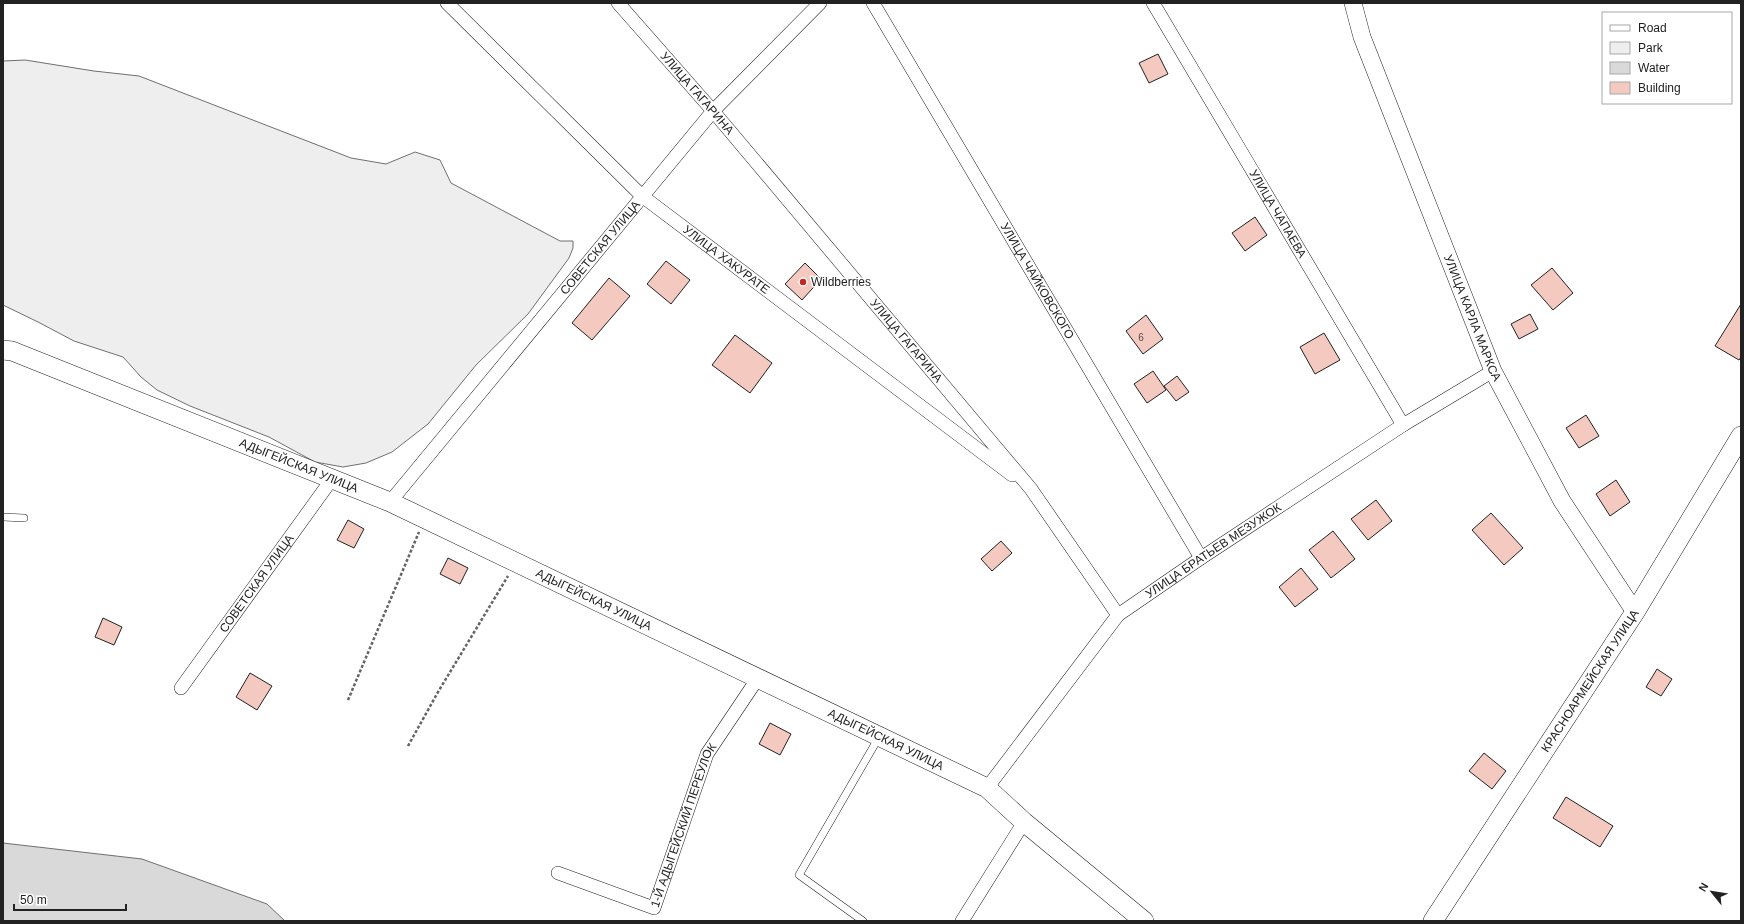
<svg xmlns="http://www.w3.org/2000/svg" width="1744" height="924" font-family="Arial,sans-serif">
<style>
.green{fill:#eee;stroke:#6f6f6f}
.water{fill:#d9d9d9;stroke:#6f6f6f}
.building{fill:#f3c9c0;stroke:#222}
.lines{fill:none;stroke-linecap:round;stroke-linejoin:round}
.service-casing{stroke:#222;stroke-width:8}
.minor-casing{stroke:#222;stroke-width:14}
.tertiary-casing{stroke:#222;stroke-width:18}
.secondary-casing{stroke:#222;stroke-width:20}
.path{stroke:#646464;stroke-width:2.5;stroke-dasharray:3 2;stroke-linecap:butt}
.service{stroke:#fff;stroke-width:7}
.minor{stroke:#fff;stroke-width:13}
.tertiary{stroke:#fff;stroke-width:17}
.secondary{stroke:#fff;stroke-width:19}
.poi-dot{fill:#c62828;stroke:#fff;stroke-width:1.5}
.labels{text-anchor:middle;stroke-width:3;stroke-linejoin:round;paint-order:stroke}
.number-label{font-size:10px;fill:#564c4a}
.street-label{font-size:12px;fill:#222;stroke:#fff}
.poi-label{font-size:12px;fill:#222;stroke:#fff;text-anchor:start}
</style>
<rect width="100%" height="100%" fill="#fff"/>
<path class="green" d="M 25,60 L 94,71 L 139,76 L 351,158 L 386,164 L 415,152 L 440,160 L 451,183 L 560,241 L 573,241 L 573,248 L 569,258 L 528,314 L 476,365 L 428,424 L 392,452 L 366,463 L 343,467 L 315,462 L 269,437 L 190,406 L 157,390 L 141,377 L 123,357 L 74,341 L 38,322 L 3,305 L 3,61 Z"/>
<path class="water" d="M 3,843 L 142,859 L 267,904 L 285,921 L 3,921 Z"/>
<path class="building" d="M 1158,54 L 1168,74 L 1149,83 L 1139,63 Z
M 1255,217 L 1267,235 L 1245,251 L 1232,233 Z
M 666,261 L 690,280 L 671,304 L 647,284 Z
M 805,263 L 821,279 L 802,300 L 785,284 Z
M 1552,268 L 1573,293 L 1553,310 L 1531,285 Z
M 609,278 L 630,296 L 592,340 L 572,323 Z
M 1741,304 L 1741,357 L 1739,360 L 1715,346 Z
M 1530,314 L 1538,329 L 1519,339 L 1511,324 Z
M 1146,315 L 1163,339 L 1143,354 L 1126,331 Z
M 1324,333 L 1340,360 L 1315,374 L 1300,347 Z
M 735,335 L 772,363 L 750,393 L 712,365 Z
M 1153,371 L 1166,390 L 1147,403 L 1134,384 Z
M 1177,376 L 1189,392 L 1176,401 L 1164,386 Z
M 1586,415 L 1599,436 L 1579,448 L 1566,428 Z
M 1616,480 L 1630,502 L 1610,516 L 1596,494 Z
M 1376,500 L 1392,521 L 1368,540 L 1351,519 Z
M 1491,513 L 1523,548 L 1504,565 L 1472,530 Z
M 348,520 L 364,529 L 354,548 L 337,540 Z
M 1333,531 L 1355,559 L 1331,578 L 1309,550 Z
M 1001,541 L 1012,553 L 992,571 L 981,559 Z
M 448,558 L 468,568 L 460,584 L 440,574 Z
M 1301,568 L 1318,589 L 1295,607 L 1279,587 Z
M 103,618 L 122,627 L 114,645 L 95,637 Z
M 1657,669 L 1672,679 L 1661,696 L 1646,687 Z
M 250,673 L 272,686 L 257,710 L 236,697 Z
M 770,723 L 791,734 L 780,755 L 759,744 Z
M 1484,753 L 1506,771 L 1492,789 L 1469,771 Z
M 1566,797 L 1613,826 L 1600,847 L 1553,818 Z"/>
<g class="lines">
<defs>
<path id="service" d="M 3,517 L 24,518
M 863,921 L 799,875 L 879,737"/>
<g id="minor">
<path id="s1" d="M 447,3 L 642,196 L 1012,475"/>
<path id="s2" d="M 618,3 L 713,111 L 1031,489 L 1118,615"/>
<path id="s3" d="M 873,3 L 1201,558"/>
<path id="s4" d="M 1153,3 L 1403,425"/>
<path id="s5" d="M 390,502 L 713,111 L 820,3"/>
<path id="s6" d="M 181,688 L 332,479"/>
<path id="s7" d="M 987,788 L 1118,615 L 1201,558 L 1403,425 L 1493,371"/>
<path id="s8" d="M 558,873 L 654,908 L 707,754 L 758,678"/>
<path d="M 962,921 L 1024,822"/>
</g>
<g id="tertiary">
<path id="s9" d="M 1353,3 L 1362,37 L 1493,371 L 1562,501 L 1635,612"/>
</g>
<g id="secondary">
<path id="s10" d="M 3,350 L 12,351 L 390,502 L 987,788 L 1024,822 L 1144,921"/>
<path id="s11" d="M 1433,921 L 1635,612 L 1741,436"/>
</g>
</defs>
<use href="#service" class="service-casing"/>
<use href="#minor" class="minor-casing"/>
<use href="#tertiary" class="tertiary-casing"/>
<use href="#secondary" class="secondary-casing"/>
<path class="path" d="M 348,700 L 419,532
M 408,746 L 438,692 L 508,576"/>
<use href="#service" class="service"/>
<use href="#minor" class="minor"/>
<use href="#tertiary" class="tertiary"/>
<use href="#secondary" class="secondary"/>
</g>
<circle class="poi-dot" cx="803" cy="282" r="4"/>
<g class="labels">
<g class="number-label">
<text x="1141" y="341">6</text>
</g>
<g class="street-label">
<text dy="4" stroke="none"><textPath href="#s2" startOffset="120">УЛИЦА ГАГАРИНА</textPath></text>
<text dy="4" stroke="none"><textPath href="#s4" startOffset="245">УЛИЦА ЧАПАЕВА</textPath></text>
<text dy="4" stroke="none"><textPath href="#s5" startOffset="330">СОВЕТСКАЯ УЛИЦА</textPath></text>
<text dy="4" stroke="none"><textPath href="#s1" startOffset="380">УЛИЦА ХАКУРАТЕ</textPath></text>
<text dy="4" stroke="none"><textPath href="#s3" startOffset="323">УЛИЦА ЧАЙКОВСКОГО</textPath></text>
<text dy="4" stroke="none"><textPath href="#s9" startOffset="337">УЛИЦА КАРЛА МАРКСА</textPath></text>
<text dy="4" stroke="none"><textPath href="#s2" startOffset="444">УЛИЦА ГАГАРИНА</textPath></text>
<text dy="4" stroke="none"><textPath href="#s10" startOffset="318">АДЫГЕЙСКАЯ УЛИЦА</textPath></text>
<text dy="4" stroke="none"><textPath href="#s7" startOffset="332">УЛИЦА БРАТЬЕВ МЕЗУЖОК</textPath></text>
<text dy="4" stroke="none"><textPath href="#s6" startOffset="129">СОВЕТСКАЯ УЛИЦА</textPath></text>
<text dy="4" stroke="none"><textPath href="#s10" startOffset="642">АДЫГЕЙСКАЯ УЛИЦА</textPath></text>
<text dy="4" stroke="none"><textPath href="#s11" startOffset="287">КРАСНОАРМЕЙСКАЯ УЛИЦА</textPath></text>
<text dy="4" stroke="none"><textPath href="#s10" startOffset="966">АДЫГЕЙСКАЯ УЛИЦА</textPath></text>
<text dy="4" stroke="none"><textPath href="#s8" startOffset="190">1-Й АДЫГЕЙСКИЙ ПЕРЕУЛОК</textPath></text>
</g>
<g class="poi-label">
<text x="811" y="286">Wildberries</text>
</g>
</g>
<rect width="1744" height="924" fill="none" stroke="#222222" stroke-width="8"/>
<rect x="1602" y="12" width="130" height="92" fill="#ffffff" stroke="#a7a7a7"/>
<rect x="1610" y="25" width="20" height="6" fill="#ffffff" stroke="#a7a7a7"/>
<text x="1638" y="32" font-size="12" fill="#222222">Road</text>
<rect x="1610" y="42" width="20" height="12" fill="#eeeeee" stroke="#a7a7a7"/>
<text x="1638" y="52" font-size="12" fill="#222222">Park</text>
<rect x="1610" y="62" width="20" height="12" fill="#d9d9d9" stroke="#a7a7a7"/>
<text x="1638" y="72" font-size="12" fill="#222222">Water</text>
<rect x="1610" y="82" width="20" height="12" fill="#f3c9c0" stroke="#a7a7a7"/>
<text x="1638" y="92" font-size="12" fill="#222222">Building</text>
<g transform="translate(1712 892) rotate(300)" stroke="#ffffff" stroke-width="3" paint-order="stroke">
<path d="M0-3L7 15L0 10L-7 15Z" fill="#222222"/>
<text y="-6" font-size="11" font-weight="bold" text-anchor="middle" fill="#222222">N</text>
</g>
<path d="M14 904v6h112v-6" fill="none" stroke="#222222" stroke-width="2"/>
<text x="20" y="904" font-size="12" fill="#222222" stroke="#ffffff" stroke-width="3" paint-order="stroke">50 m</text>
</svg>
